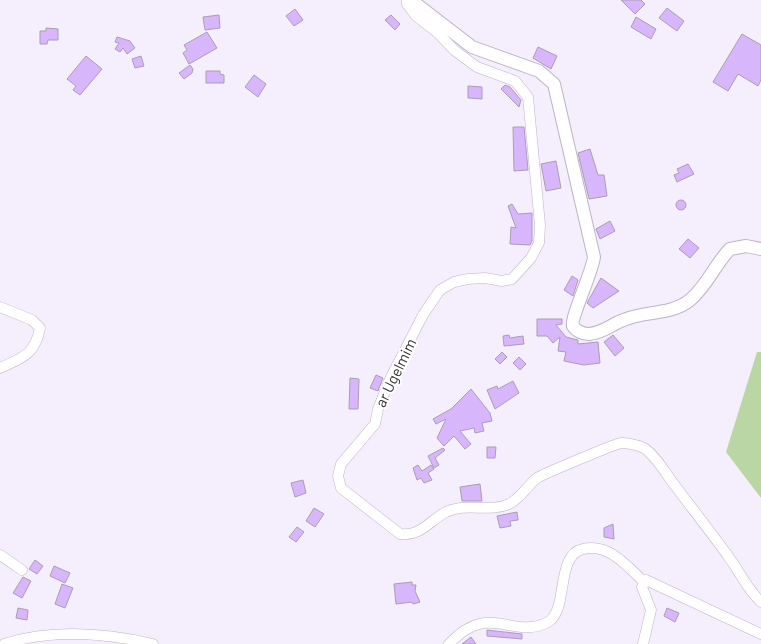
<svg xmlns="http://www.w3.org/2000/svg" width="761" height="644" font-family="Barlow,sans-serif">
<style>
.green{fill:#bbd6a5}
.building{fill:#d8b6fc;stroke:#a89eb4}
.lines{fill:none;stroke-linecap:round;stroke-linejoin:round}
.minor-casing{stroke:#bdb3c9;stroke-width:11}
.major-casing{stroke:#bdb3c9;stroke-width:14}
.minor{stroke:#fff;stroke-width:10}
.major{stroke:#fff;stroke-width:12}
.labels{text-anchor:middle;stroke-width:4;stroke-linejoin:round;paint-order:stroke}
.street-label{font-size:15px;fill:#343039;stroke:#fff}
</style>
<rect width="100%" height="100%" fill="#f5eefc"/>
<path class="green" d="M 757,352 L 761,352 L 761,498 L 726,452 Z"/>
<path class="building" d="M 621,0 L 641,0 L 645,4 L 635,14 Z
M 667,8 L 684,21 L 677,31 L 659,18 Z
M 295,9 L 303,20 L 294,26 L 286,16 Z
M 219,15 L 220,28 L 205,30 L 203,17 Z
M 391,15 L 400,24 L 395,30 L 385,20 Z
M 636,17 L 656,29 L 651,39 L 631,27 Z
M 46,28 L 58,29 L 58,40 L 48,40 L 47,44 L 40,44 L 40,31 L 46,31 Z
M 207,32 L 217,48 L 189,64 L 183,53 L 187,50 L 184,45 Z
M 742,34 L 761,45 L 761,80 L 758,86 L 738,74 L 728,91 L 713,82 Z
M 117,37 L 130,41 L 135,48 L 127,54 L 123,48 L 120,52 L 115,49 L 119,43 L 115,42 Z
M 538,47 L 557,56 L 551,69 L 533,58 Z
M 86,56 L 102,69 L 80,95 L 73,90 L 76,86 L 67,79 Z
M 141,56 L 144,66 L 135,68 L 132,59 Z
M 190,65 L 193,69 L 192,73 L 184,79 L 179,73 Z
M 206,71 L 220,71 L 220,74 L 224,75 L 224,83 L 206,83 Z
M 254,75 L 266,84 L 258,97 L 245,87 Z
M 505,85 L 510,87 L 521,100 L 519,107 L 501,89 Z
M 468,86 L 482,87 L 482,99 L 468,98 Z
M 513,127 L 524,127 L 528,170 L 514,171 Z
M 590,149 L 598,175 L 604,175 L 607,196 L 589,199 L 578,153 Z
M 556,161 L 561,188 L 546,191 L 541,164 Z
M 688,164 L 694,174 L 677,182 L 674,175 L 679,173 L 677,169 Z
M676 205a5 5 0 1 1 10 0a5 5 0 1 1-10 0Z
M 512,204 L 518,214 L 532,213 L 532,241 L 530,245 L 510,244 L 511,227 L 516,228 L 508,206 Z
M 610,221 L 615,231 L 600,239 L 596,229 Z
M 688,239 L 699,248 L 690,258 L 679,249 Z
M 572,276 L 578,280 L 573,296 L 564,290 Z
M 601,278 L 619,291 L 593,308 L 587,303 Z
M 537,319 L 562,319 L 562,324 L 556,325 L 566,337 L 578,340 L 578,344 L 598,342 L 600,363 L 584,365 L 564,361 L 566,352 L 558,351 L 560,337 L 553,343 L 547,336 L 537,336 Z
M 509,335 L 510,338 L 523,336 L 524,344 L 504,346 L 503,336 Z
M 613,335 L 624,348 L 615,356 L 604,342 Z
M 502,352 L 507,357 L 500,364 L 495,359 Z
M 519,357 L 526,364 L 520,370 L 513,363 Z
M 376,375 L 383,378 L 378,391 L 370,388 Z
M 350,378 L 359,379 L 358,409 L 349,409 Z
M 513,381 L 519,393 L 495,409 L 487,390 L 497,386 L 498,389 Z
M 471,389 L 490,413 L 492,421 L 482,423 L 484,431 L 475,433 L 474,428 L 460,431 L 471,444 L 465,449 L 454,436 L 444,446 L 437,438 L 446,419 L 436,424 L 433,419 L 451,409 Z
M 487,447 L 496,447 L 495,458 L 487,458 Z
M 443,448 L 445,450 L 435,458 L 439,465 L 434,468 L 428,456 Z
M 418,465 L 422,471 L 431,465 L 434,469 L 428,473 L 432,480 L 424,483 L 421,478 L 417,480 L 413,468 Z
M 303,480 L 306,493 L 295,497 L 291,483 Z
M 480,484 L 482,501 L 462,501 L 460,487 Z
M 314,508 L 324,514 L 315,527 L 306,521 Z
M 517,512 L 518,520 L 510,521 L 511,526 L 500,528 L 497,516 Z
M 613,524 L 614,539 L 604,537 L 604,528 Z
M 297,527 L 304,532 L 296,542 L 289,537 Z
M 35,560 L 43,566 L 37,574 L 29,569 Z
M 54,566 L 70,573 L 65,583 L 50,576 Z
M 23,577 L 31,581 L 22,598 L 13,593 Z
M 412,582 L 412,585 L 416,585 L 415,591 L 420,602 L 413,604 L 412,602 L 396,604 L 394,584 Z
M 62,584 L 73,588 L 65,608 L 55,604 Z
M 18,608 L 28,610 L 27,620 L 16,618 Z
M 667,608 L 679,613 L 675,622 L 664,616 Z
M 487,630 L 522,634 L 522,639 L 487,636 Z
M 471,637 L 476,644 L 462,644 Z"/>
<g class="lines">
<defs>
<path id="minor" d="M 407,0 L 407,4 L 416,16 L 438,33 L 454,50 L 477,67 L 515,81 L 528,97 L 540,225 L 539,243 L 531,258 L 512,279 L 502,281 L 485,278 L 468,279 L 454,282 L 440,290 L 423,315 L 390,379 L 378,409 L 375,424 L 341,464 L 338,476 L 341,488 L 400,534 C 420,537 429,521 446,512 C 467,502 489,513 509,504 C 521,498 527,486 537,478 C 543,474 615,444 621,443 C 627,443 638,445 644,448 C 655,455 665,472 673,483 C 691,507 710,531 728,556 C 740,572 746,588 761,602
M 0,307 L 32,320 L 40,328 C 35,355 22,358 0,368
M 0,555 L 22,570
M 4,644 C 51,629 105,633 153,644
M 449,644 C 489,600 513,641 548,622 C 569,610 555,555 583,549 C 609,543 627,566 644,582
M 643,644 L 651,610 L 642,587 L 646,580 L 761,634"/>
<path id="major" d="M 411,0 L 472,47 L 539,71 L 554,84 L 594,257 C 592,273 570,319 573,326 C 576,331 583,334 589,334 C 602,333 611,325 621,321 C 644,310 670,316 690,300 C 707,286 715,264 730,249 L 746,246 L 761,249"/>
</defs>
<use href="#minor" class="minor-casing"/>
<use href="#major" class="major-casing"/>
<use href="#minor" class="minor"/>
<use href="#major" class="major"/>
</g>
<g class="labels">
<g class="street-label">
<text transform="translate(396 373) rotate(-64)" y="5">ar Ugelmim</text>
</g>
</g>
</svg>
